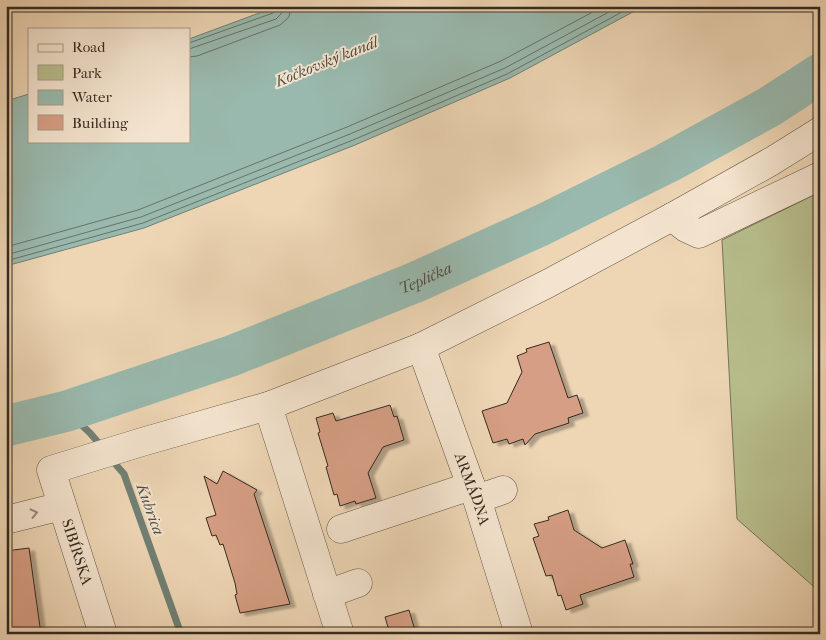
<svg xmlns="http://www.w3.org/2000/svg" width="826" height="640" font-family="'IM FELL French Canon',serif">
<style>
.green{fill:#b8be8d;stroke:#777456}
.water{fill:#99b9ae;stroke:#718075}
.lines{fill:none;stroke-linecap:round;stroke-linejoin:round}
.shore{stroke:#687267;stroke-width:1}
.stream{stroke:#718075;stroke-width:7}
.river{stroke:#99b9ae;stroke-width:41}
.building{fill:#d69e84;stroke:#362a20;filter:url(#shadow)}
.minor-casing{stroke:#645545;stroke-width:29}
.minor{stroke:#f4e4cf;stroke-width:28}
.oneway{stroke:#958778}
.labels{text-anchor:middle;stroke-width:4;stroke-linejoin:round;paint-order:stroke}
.street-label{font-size:15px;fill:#362a20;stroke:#f4e4cf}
.water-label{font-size:16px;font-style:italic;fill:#4f4e44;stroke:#f4e4cf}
</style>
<defs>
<filter id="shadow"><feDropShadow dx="5.5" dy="3" stdDeviation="1" flood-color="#0004"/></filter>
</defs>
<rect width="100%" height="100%" fill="#eed6b5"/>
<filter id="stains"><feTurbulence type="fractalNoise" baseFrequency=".004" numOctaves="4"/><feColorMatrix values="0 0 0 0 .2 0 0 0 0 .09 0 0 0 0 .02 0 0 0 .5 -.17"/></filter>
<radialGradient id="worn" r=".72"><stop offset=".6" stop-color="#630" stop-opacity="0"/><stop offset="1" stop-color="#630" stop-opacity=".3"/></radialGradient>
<path class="green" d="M 820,192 L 820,592 L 737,519 L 722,240 Z"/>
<path class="water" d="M 278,6 L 644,6 L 510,78 L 355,145 L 144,228 L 6,266 L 6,101 L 29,94 L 29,141 L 189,141 L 189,39 Z"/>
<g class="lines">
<path class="shore" d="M 189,43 L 273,13 L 276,10 L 277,6
M 189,49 L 276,19 L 281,14 L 283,6
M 189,57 L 197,56 L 280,25 L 289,17 L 291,6
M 6,247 L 138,210 L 347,127 L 501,61 L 604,6
M 6,255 L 141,217 L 350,134 L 505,68 L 620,6
M 6,261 L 143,223 L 353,140 L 507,74 L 633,6"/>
<path class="stream" d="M 67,411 L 90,433 L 103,448
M 111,459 L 124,474 L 181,634"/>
<path class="river" id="s1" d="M 6,426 L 67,411 L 231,356 L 416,282 L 542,225 L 667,163 L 769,107 L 820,74"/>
</g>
<path class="building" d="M 549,342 L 568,398 L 577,395 L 583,413 L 568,418 L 569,423 L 535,434 L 525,445 L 523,439 L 509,444 L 507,439 L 493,443 L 482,411 L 507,403 L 522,372 L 517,356 L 527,352 L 526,349 Z
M 390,405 L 394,417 L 397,416 L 404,440 L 383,447 L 368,473 L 376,498 L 356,504 L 355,501 L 340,506 L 337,494 L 334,495 L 326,467 L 328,466 L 318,433 L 320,432 L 316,418 L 333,413 L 336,421 Z
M 223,471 L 257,490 L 254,494 L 290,604 L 240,613 L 235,595 L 237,594 L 235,583 L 223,544 L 220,545 L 216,535 L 212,536 L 206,518 L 216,515 L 204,476 L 217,484 Z
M 568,510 L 574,530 L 602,548 L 625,540 L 633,564 L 630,564 L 634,577 L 580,595 L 583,604 L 566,610 L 561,595 L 558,596 L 552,575 L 546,576 L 533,538 L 539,536 L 534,524 L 549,520 L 548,517 Z
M 29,548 L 41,634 L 6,634 L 6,551 Z
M 409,610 L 416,634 L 390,634 L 385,617 Z"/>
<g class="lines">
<defs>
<g id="minor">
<path d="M 672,217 L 686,228 L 699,234 L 820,176"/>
<path id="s2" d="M 421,347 L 471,486 L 477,499 L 519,634"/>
<path d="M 268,406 L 340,634"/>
<path d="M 477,499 L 503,490"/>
<path d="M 6,520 L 62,506"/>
<path d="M 341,529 L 471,486"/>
<path d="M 327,594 L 358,583"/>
<path d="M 103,634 L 51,470 L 142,442 L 268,406 L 421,347 L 547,284 L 672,217 L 772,161 L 820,131"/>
</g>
</defs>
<use href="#minor" class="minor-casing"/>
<use href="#minor" class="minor"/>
</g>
<defs><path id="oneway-chevron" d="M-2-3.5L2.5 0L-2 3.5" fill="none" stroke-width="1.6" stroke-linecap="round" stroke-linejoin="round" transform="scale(1.25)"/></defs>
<use class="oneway" href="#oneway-chevron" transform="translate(34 513) rotate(-13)"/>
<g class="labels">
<g class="street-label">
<text dy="5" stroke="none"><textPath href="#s2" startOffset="151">ARMÁDNA</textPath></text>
<text transform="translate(77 552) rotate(72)" y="5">SIBÍRSKA</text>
</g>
<g class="water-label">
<text transform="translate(326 61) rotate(-22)" y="6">Kočkovský kanál</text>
<text dy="6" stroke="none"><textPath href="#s1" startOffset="445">Teplička</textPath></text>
<text transform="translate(151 509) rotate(70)" y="6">Kubrica</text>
</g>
</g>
<rect width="826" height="640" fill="none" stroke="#eed6b5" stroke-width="25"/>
<rect x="8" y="8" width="811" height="625" fill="none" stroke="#362a20" stroke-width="2.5"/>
<rect x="12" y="12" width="801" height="615" fill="none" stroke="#362a20"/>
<rect x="28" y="28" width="162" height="115" fill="#f4e4cf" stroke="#a89a89"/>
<rect x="38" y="44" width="25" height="8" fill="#f4e4cf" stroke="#a89a89"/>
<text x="72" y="52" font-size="15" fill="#362a20">Road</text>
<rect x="38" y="65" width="25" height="15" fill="#b8be8d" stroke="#a89a89"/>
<text x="72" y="78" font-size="15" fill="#362a20">Park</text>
<rect x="38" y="90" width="25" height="15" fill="#99b9ae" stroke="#a89a89"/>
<text x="72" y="102" font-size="15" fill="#362a20">Water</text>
<rect x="38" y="115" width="25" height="15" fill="#d69e84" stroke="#a89a89"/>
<text x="72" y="128" font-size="15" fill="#362a20">Building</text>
<rect width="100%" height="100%" filter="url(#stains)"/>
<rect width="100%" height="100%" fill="url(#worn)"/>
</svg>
